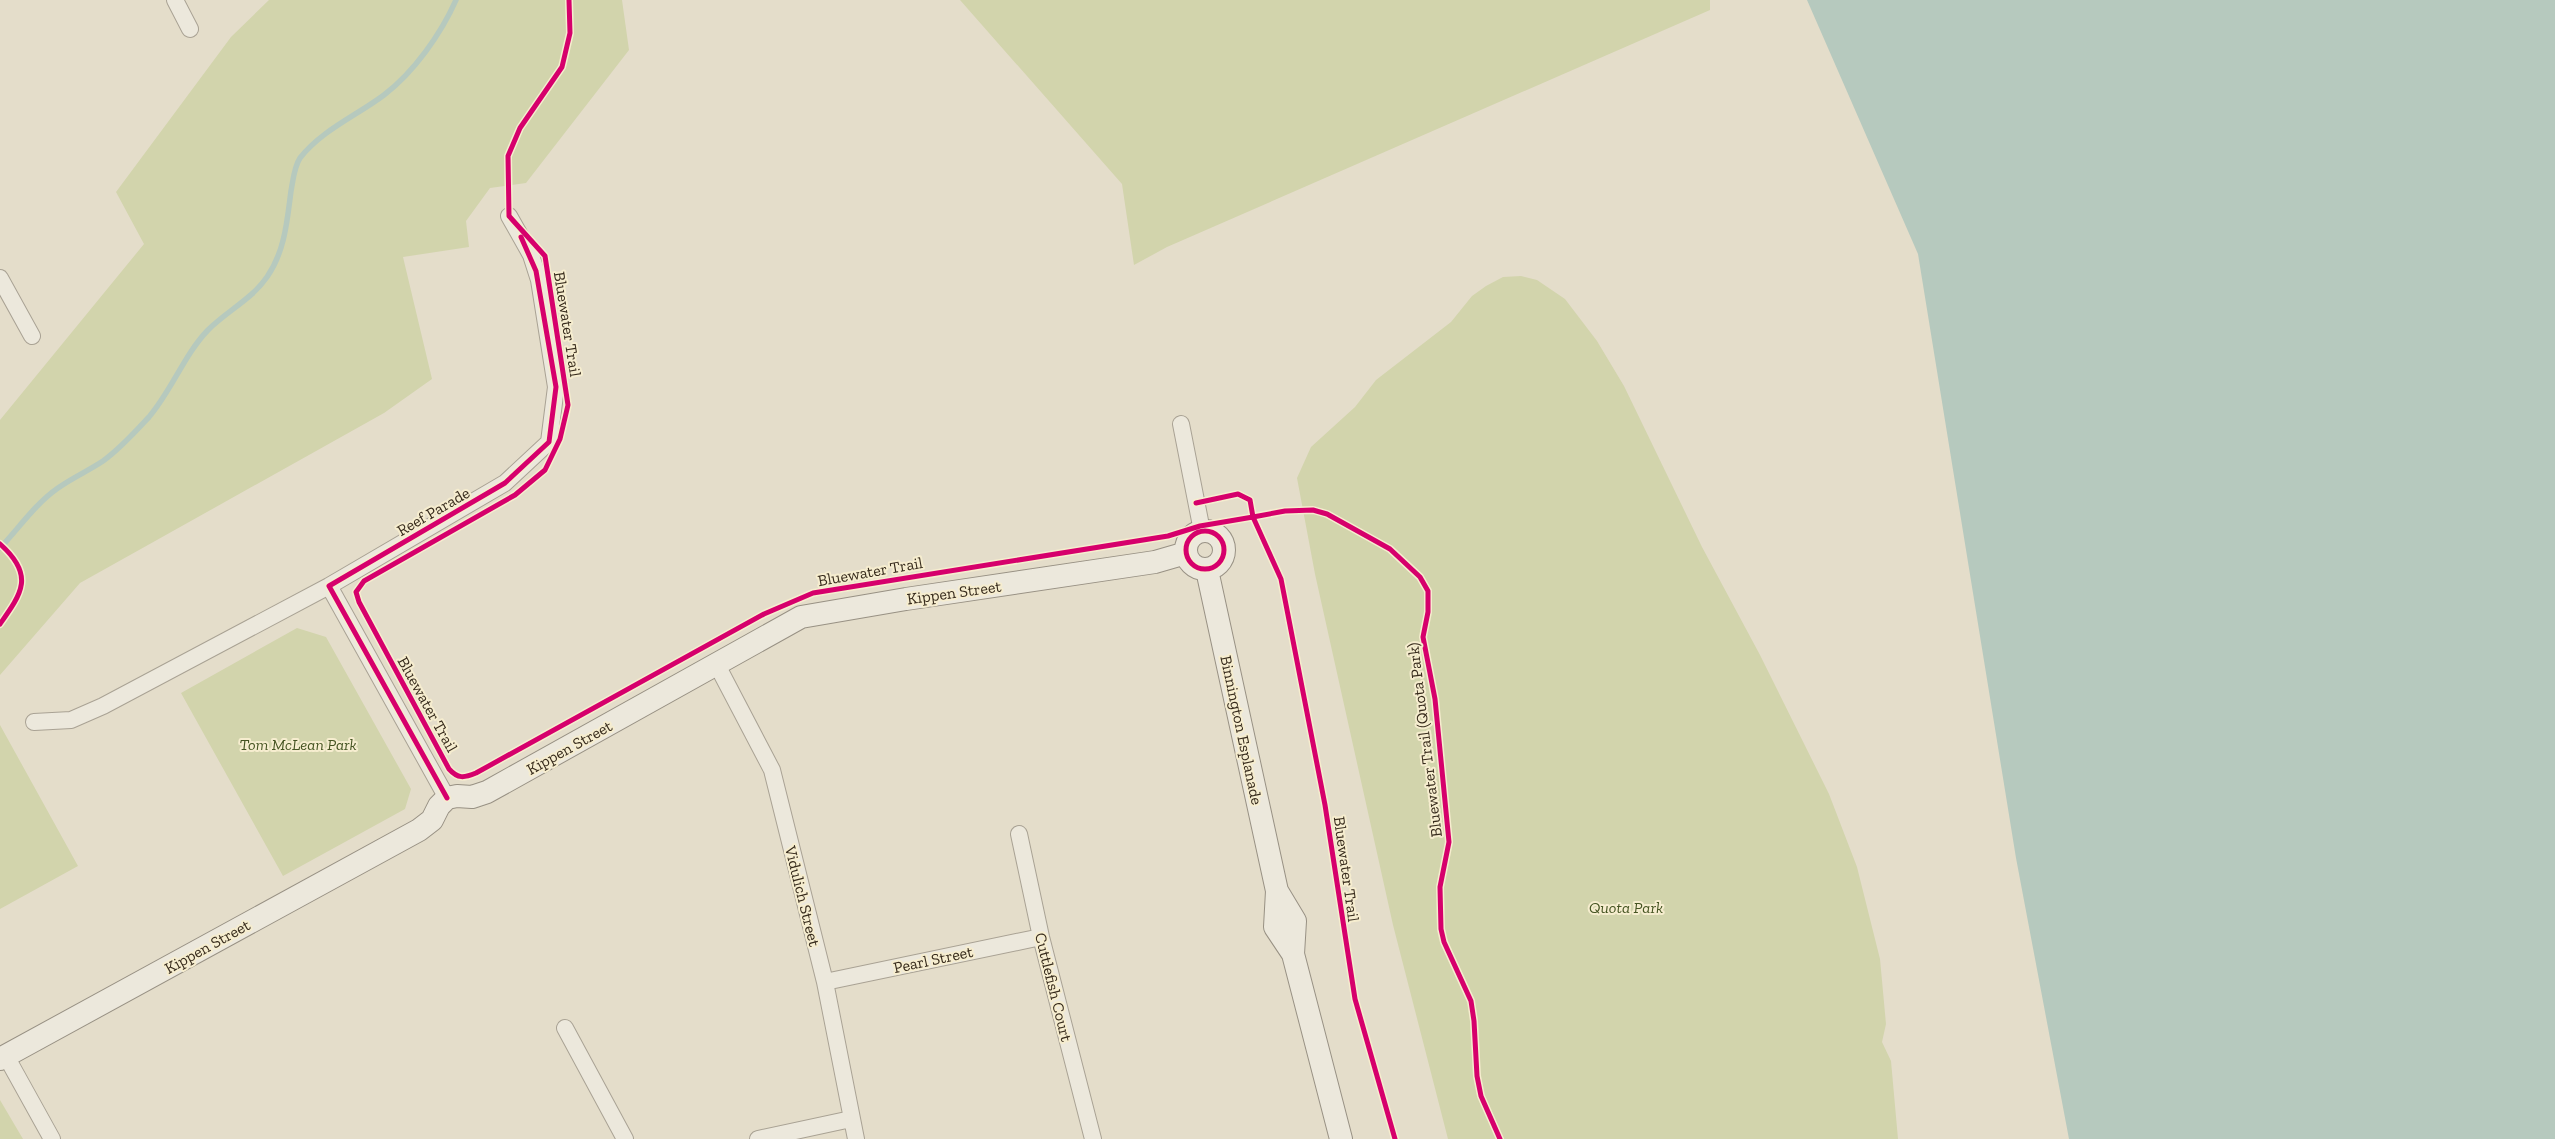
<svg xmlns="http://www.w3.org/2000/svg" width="2555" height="1139" font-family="'Zilla Slab',serif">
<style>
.green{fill:#d2d4ac}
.water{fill:#b6c9be}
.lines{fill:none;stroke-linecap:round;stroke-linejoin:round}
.stream{stroke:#b6c9be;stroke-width:5.5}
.street-casing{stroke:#a9a294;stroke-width:18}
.secondary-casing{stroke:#989184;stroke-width:24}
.street{stroke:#ece8dc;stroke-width:16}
.secondary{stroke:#ece8dc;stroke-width:22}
.cycleway-casing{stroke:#f6edcf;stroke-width:8}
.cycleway{stroke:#d6006c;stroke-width:5}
.labels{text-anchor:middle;stroke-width:4;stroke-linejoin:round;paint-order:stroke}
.street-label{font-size:16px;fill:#372b1c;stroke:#f6edcf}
.park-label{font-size:16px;font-style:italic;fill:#455422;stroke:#f6edcf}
</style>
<rect width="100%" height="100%" fill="#e4ddca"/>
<path class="green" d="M 269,0 L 622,0 L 629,50 L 526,183 L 490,188 L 466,221 L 469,247 L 403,257 L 432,379 L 384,413 L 80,583 L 0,675 L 0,420 L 144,244 L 116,192 L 231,37 Z
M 960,0 L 1710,0 L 1710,10 L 1167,247 L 1134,265 L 1122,184 Z
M 1521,276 L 1537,280 L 1565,299 L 1597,341 L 1624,386 L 1702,547 L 1760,655 L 1829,794 L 1857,867 L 1880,959 L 1886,1024 L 1882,1042 L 1891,1061 L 1898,1139 L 1448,1139 L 1393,925 L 1315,574 L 1297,478 L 1311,447 L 1355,407 L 1376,380 L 1451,322 L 1472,296 L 1486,286 L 1503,277 Z
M 297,628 L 326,637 L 411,789 L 405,809 L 283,876 L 181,693 Z
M 0,725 L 78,866 L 0,909 Z
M 0,1100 L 23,1139 L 0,1139 Z"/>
<path class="water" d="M 1807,0 L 2555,0 L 2555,1139 L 2069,1139 L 2016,858 L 1918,254 Z"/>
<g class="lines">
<path class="stream" d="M 0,548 C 19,528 35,504 58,488 C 72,478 88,471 103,461 C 120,449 135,432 149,417 C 172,390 184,355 208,330 C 227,311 252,299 267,277 C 285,251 287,221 291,191 C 293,181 294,167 300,158 C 322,130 356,116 384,95 C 414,72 441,34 456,0"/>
<defs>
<path id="street" d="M 175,0 L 190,29
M 0,278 L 32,336
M 1181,424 L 1202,531
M 329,586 L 447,798
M 717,665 L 772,770 L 825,982 L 856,1139
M 34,722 L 71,720 L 103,706 L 329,586 L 505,483 L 549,442 L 556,387 L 539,280 L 531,255 L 509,216
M 1019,834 L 1041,937 L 1093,1139
M 825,982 L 1041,937
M 565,1028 L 625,1139
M 6,1056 L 52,1139
M 758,1139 L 851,1119"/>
<path id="secondary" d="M1186 550a19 19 0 1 1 38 0a19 19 0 1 1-38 0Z
M 1207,570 L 1277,891 L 1275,927 L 1293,954 L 1341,1139
M 1277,891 L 1295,921 L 1293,954
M 0,1059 L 419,830 L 432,820 L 439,806 L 447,798 L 457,796 L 472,797 L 487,792 L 801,617 L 906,599 L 1155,562 L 1186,553"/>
</defs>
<use href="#street" class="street-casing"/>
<use href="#secondary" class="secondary-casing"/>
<use href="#street" class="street"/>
<use href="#secondary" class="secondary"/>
<defs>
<path id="cycleway" d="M 569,0 L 570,33 L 562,67 L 520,128 L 508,156 L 509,216 L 545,256 L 568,405 L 560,439 L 545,470 L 515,495 L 364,581 L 356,592 L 359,602 L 449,769 C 458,779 464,778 476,773 L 764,614 L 813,593 L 1168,536 L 1200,526 L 1253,517 L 1281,579 L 1325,805 L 1355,999 L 1395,1139
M 1196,503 L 1238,494 L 1250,500 L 1253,517 L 1285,511 L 1313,510 L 1327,514 L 1390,549 L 1420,577 L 1428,591 L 1428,612 L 1423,637 L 1435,699 L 1449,842 L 1440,887 L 1441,929 L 1444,942 L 1471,1001 L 1474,1021 L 1477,1076 L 1481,1096 L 1500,1139
M1186 550a19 19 0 1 1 38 0a19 19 0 1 1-38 0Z
M 0,544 C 35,575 22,593 0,624
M 447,798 L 329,586 L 505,483 L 549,442 L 556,387 L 536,271 L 521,237"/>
</defs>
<use href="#cycleway" class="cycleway-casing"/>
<use href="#cycleway" class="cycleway"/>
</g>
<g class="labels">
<g class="street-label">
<text transform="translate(568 324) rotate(81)" y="6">Bluewater Trail</text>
<text transform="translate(433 511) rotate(-30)" y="6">Reef Parade</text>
<text transform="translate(870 571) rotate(-10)" y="6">Bluewater Trail</text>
<text transform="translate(954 592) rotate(-8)" y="6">Kippen Street</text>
<text transform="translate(428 704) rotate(61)" y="6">Bluewater Trail</text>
<text transform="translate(1242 730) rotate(78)" y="6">Binnington Esplanade</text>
<text transform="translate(1424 740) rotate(-97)" y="6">Bluewater Trail (Quota Park)</text>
<text transform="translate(569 747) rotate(-29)" y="6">Kippen Street</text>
<text transform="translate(1347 869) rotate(82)" y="6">Bluewater Trail</text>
<text transform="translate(803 896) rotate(76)" y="6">Vidulich Street</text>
<text transform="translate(207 946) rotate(-29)" y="6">Kippen Street</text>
<text transform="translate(933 959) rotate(-12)" y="6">Pearl Street</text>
<text transform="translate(1054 987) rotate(76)" y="6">Cuttlefish Court</text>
</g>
<g class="park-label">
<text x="298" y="750">Tom McLean Park</text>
<text x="1626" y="913">Quota Park</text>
</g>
</g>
</svg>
